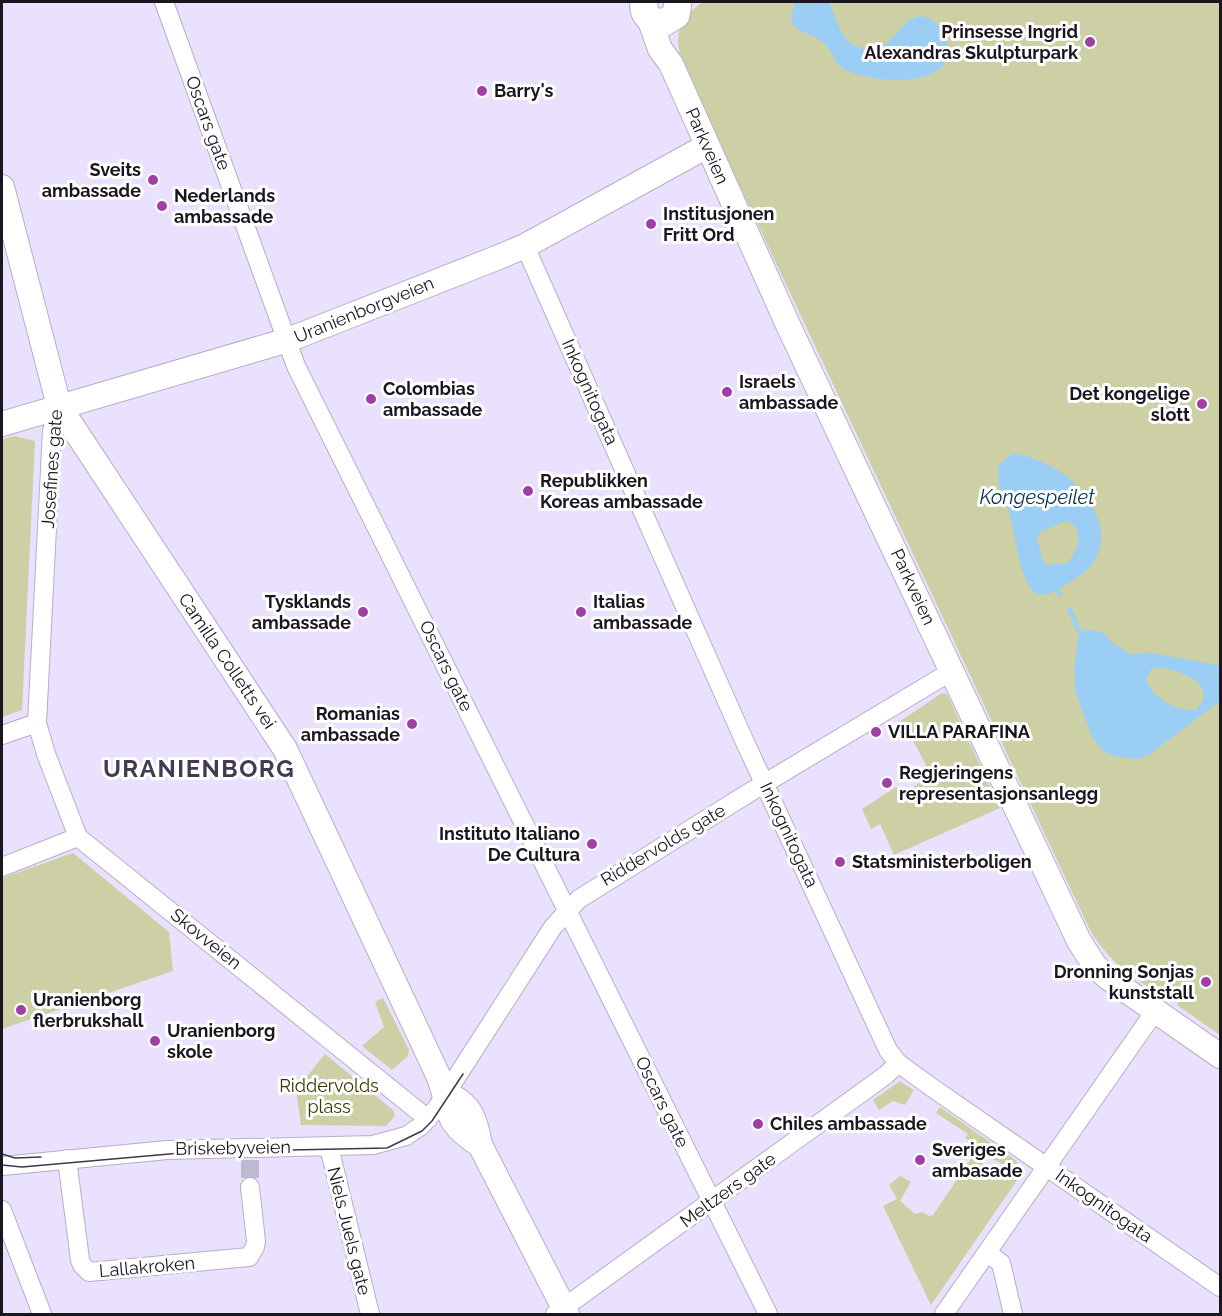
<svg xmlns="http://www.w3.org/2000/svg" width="1222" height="1316" font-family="Raleway,sans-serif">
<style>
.green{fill:#cdd0a4}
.water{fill:#9bcef5;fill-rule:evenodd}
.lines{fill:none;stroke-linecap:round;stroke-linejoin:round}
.stream{stroke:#9bcef5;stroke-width:4.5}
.street-tunnel{stroke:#bfb8d1;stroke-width:18;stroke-dasharray:18 9;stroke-linecap:butt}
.street-casing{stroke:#b6aec8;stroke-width:20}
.secondary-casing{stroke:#b6aec8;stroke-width:26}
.primary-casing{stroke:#b6aec8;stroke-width:29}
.street{stroke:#fff;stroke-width:18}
.secondary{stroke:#fff;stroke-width:24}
.primary{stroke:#fff;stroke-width:27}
.tram{stroke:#3d3946;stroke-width:1.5}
.poi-dot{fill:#a03ea5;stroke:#fff;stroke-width:2}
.labels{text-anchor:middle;stroke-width:6;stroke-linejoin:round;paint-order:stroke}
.poi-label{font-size:18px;font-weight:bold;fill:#191620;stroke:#fff;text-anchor:start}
.street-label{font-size:18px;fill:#191620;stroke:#fff}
.park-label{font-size:18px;fill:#393a00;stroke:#fff}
.water-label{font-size:20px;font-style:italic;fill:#003352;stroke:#fff}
.district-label{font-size:24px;font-weight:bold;letter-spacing:1.5px;fill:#423b51;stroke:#fff}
</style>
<rect width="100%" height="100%" fill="#e9e1fd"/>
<path class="green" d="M 703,2 L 1220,2 L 1220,1035 L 1177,1005 L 1183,995 L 1166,984 L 1160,991 L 1154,991 C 1126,973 1105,957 1089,928 L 721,146 L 722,143 L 717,145 C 709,127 702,110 694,92 C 680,58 663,27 703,2 Z
M 15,436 L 35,441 L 22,710 L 2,717 L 2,439 Z
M 942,693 L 947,694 L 1000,808 L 894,855 L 880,824 L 871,829 L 862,809 L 896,787 L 901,795 L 921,782 L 915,773 L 926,765 L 909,733 L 899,722 Z
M 73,853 L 169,932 L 173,971 L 2,1029 L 2,878 Z
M 383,998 L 409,1050 L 408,1056 L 392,1070 L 362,1046 L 384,1027 L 375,1002 Z
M 325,1054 L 394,1111 L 395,1116 L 386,1126 L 301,1125 L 296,1090 Z
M 900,1081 L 914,1090 L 905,1105 L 893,1101 L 879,1110 L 873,1100 Z
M 940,1107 L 1017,1161 L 1018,1166 L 1002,1164 L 978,1151 L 979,1147 L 965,1138 L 968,1134 L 936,1113 Z
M 972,1157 L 996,1171 L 1020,1176 L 931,1305 L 883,1206 L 897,1199 L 889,1185 L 900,1176 L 911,1182 L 900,1201 L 915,1214 L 922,1212 L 929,1216 L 933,1215 Z"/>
<path class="water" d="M 796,2 L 828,2 C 837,15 838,38 856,46 C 864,49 874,50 882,46 C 900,38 910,0 937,24 C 945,31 948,41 948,52 C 947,91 867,81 845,70 C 833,63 833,50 823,42 C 806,29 781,33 796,2 Z
M 1012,453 C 1054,460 1096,489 1101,534 C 1102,545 1097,560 1089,568 C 1078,579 1060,588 1047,595 L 1036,594 L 1030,588 L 1021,568 L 1009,512 L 998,483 L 999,465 ZM 1065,521 C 1086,527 1079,550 1067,563 L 1048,565 L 1043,561 L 1037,539 L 1040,532 Z
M 1095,630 L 1104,633 L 1110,641 L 1130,654 L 1152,653 L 1218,665 L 1220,669 L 1220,701 L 1150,754 L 1137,759 L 1113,756 L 1104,752 L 1092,737 L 1076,694 L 1074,672 L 1079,631 ZM 1158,667 C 1177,670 1222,683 1196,710 C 1176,711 1152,699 1146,678 L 1151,669 Z"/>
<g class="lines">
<path class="stream" d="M 1057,590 L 1060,594
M 1070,610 L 1079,631"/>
<path class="street-tunnel" d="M 250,1160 L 250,1187"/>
<defs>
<path id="street" d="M 164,2 L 296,366 L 768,1314
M 525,246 L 744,740 L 888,1050 L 898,1063 L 934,1089 L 1220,1287
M 59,406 L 52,431 L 37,723 L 46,754 L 78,837 L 428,1119
M 2,735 L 37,723
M 2,867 L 78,837
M 329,1147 L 370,1314
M 67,1159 L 80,1260 L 82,1265 L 89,1272 L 249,1257 L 255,1247 L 256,1241 L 250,1187
M 2,1166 L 167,1150 L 373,1145 L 406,1136 L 421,1126 L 436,1109 L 553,927 L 579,899 L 747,794 L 952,671
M 2,1210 L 42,1314
M 987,1253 L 1001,1263 L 1013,1314
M 555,1314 L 886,1075 L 898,1063
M 944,1314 L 1155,1011"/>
<path id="secondary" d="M 649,18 L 660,49 L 671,64 L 788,325 L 1079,941 L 1095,966 L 1107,977 L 1220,1056
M 2,187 L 59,406 L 285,749 L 437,1073 C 453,1110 440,1120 480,1145
M 2,424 L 288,340 L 499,257 L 525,246 L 707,146
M 446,1094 C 471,1103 476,1121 480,1145 L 567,1314"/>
<path id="primary" d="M 644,2 C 642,14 650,22 663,23 L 676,15 L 678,2"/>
</defs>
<use href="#street" class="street-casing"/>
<use href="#secondary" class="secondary-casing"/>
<use href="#primary" class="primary-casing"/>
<use href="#street" class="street"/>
<use href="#secondary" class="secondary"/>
<use href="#primary" class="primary"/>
<path class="tram" d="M 2,1154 L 15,1158 L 41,1157
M 2,1165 L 22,1167 L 192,1152 L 387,1148 L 422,1131 L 432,1121 L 463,1074"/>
</g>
<g class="poi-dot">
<circle cx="1090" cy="42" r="6"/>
<circle cx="482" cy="91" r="6"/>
<circle cx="153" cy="180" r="6"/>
<circle cx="162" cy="206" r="6"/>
<circle cx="651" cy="224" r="6"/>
<circle cx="727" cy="392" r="6"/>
<circle cx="371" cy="399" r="6"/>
<circle cx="1202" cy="404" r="6"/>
<circle cx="528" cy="491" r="6"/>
<circle cx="363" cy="612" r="6"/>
<circle cx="581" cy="612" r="6"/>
<circle cx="412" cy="724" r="6"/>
<circle cx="876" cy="732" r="6"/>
<circle cx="887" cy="783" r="6"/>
<circle cx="592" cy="844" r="6"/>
<circle cx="840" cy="862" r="6"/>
<circle cx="1206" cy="982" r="6"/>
<circle cx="21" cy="1010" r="6"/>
<circle cx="155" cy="1041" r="6"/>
<circle cx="758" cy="1124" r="6"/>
<circle cx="920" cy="1160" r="6"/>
</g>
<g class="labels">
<g class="poi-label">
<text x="1078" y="38" text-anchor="end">Prinsesse Ingrid<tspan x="1078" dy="21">Alexandras Skulpturpark</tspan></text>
<text x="494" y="97">Barry's</text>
<text x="141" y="176" text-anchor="end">Sveits<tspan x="141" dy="21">ambassade</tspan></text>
<text x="174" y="202">Nederlands<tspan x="174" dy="21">ambassade</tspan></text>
<text x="663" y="220">Institusjonen<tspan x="663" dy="21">Fritt Ord</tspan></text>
<text x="739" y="388">Israels<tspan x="739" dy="21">ambassade</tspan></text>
<text x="383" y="395">Colombias<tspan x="383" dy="21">ambassade</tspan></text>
<text x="1190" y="400" text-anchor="end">Det kongelige<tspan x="1190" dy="21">slott</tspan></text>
<text x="540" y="487">Republikken<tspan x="540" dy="21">Koreas ambassade</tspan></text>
<text x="351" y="608" text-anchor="end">Tysklands<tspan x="351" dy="21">ambassade</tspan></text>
<text x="593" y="608">Italias<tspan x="593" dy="21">ambassade</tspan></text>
<text x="400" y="720" text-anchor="end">Romanias<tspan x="400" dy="21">ambassade</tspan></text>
<text x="888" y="738">VILLA PARAFINA</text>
<text x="899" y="779">Regjeringens<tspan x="899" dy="21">representasjonsanlegg</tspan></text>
<text x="580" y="840" text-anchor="end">Instituto Italiano<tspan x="580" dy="21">De Cultura</tspan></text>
<text x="852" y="868">Statsministerboligen</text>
<text x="1194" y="978" text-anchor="end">Dronning Sonjas<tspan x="1194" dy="21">kunststall</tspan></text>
<text x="33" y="1006">Uranienborg<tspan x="33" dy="21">flerbrukshall</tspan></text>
<text x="167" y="1037">Uranienborg<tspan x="167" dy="21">skole</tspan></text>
<text x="770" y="1130">Chiles ambassade</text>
<text x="932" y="1156">Sveriges<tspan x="932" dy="21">ambasade</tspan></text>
</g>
<g class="street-label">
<text transform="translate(208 123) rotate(70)" y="6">Oscars gate</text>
<text transform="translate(707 146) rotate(66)" y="6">Parkveien</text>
<text transform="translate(364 310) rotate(-22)" y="6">Uranienborgveien</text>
<text transform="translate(590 392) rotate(66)" y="6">Inkognitogata</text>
<text transform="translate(52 469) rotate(-86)" y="6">Josefines gate</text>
<text transform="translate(913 587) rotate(65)" y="6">Parkveien</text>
<text transform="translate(227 661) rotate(56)" y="6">Camilla Colletts vei</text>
<text transform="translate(446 666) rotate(64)" y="6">Oscars gate</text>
<text transform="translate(789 835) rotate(65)" y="6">Inkognitogata</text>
<text transform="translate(663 845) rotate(-31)" y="6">Riddervolds gate</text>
<text transform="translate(206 939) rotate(39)" y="6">Skovveien</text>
<text transform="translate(662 1102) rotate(64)" y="6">Oscars gate</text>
<text transform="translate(233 1148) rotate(-1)" y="6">Briskebyveien</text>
<text transform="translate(728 1190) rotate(-36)" y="6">Meltzers gate</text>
<text transform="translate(1104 1206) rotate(35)" y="6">Inkognitogata</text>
<text transform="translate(349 1231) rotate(76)" y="6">Niels Juels gate</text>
<text transform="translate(147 1267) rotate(-5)" y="6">Lallakroken</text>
</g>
<g class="park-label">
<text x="329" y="1092">Riddervolds<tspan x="329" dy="21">plass</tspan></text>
</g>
<g class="water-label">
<text x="1037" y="504">Kongespeilet</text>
</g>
<g class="district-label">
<text x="199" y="777">URANIENBORG</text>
</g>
</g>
<rect width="1222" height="1316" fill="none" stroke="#191620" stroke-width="6"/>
</svg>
